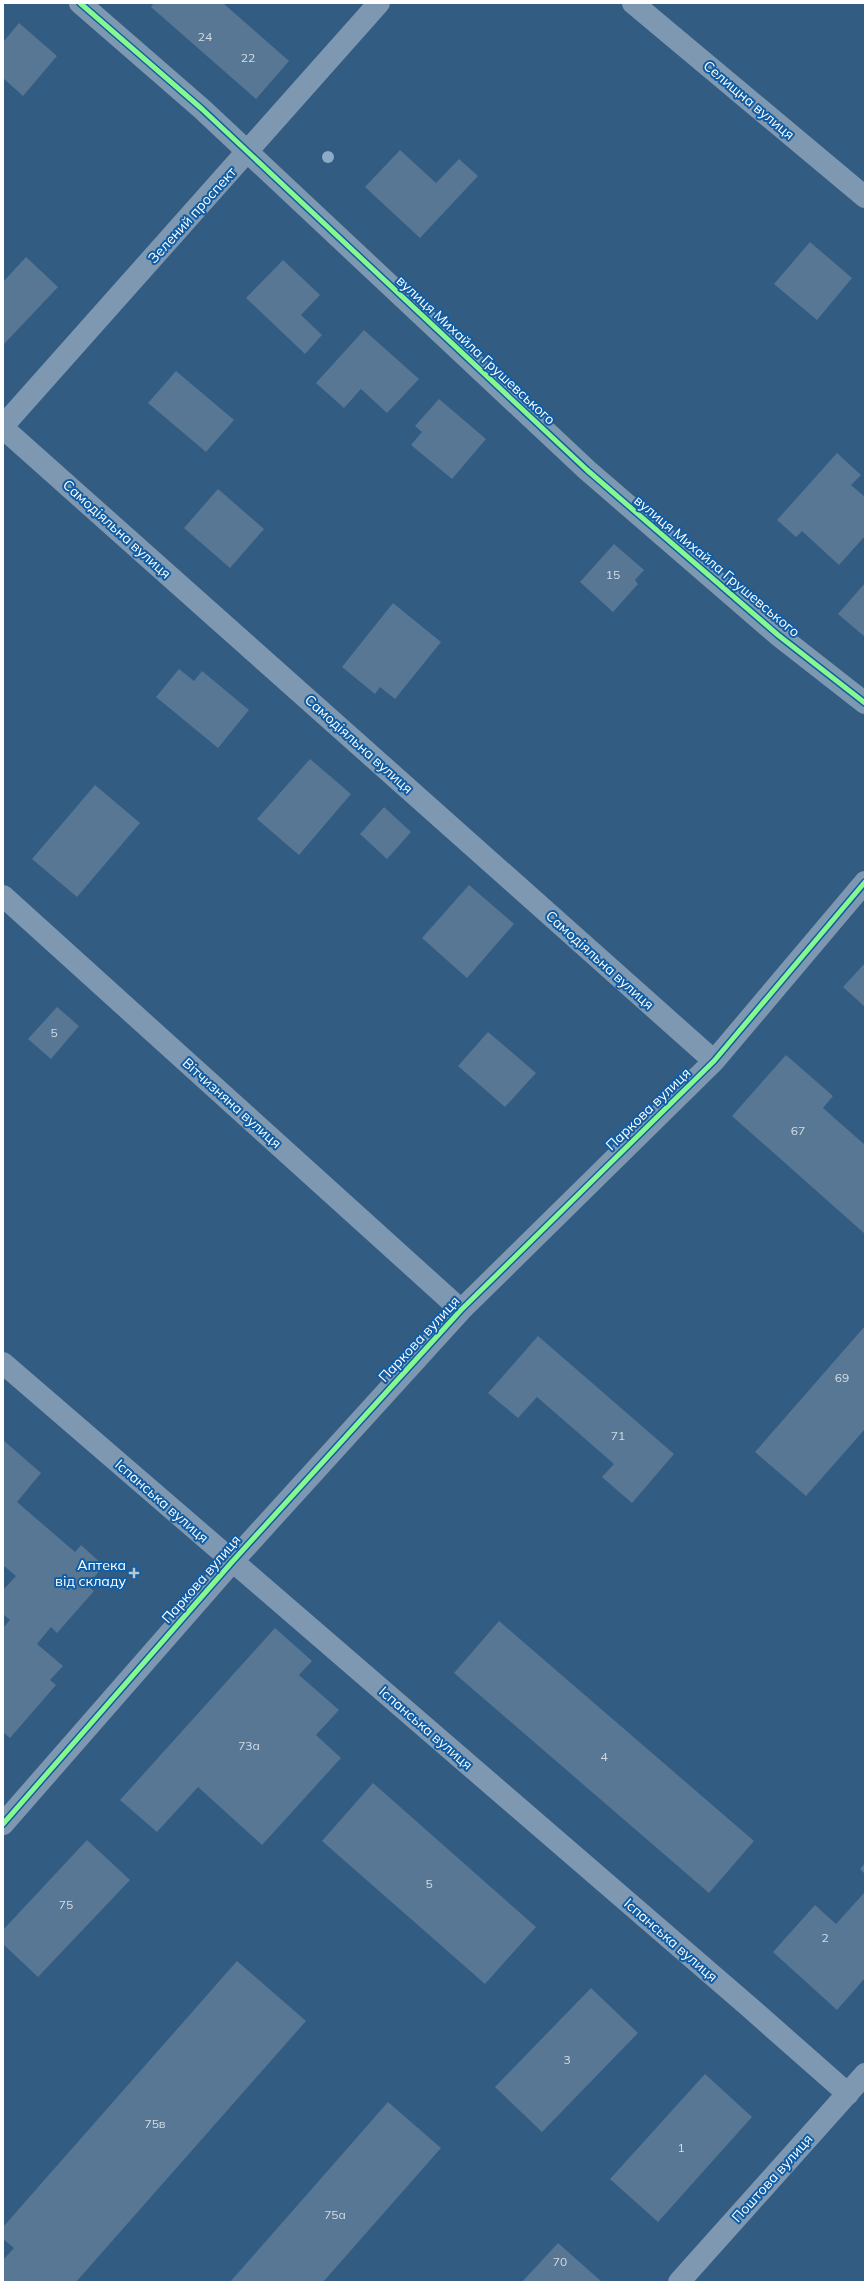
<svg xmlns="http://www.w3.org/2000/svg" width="868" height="2285" font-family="Mulish,sans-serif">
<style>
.building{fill:#577794}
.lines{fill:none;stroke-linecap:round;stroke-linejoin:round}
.street{stroke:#7e98b2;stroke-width:22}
.primary{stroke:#7d98b1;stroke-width:22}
.cycleway-casing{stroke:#115da3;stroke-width:8}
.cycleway{stroke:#87f88f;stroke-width:5}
.tree{fill:#8babc6}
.poi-dot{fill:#b7c6d3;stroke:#115da3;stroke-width:1.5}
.labels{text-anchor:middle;stroke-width:4;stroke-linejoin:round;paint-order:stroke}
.number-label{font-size:12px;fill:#d5dde4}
.street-label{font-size:14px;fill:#fff;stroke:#115da3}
.poi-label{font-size:14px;fill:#fff;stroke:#115da3;text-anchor:end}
</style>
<rect width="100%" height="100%" fill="#325c82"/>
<path class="building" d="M 154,3 L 223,3 L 289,61 L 256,99 L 151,7 Z
M 19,23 L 57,56 L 23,96 L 3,78 L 3,42 Z
M 400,150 L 436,183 L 459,159 L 478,176 L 420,238 L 365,187 Z
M 810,242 L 852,278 L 817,320 L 774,284 Z
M 26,257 L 58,287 L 3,345 L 3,282 Z
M 283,260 L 320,295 L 301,315 L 322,335 L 305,354 L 246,298 Z
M 364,330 L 419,379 L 387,413 L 361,389 L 344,408 L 316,383 Z
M 176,371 L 234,420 L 206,452 L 148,403 Z
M 439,399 L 486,439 L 452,479 L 411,445 L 422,432 L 415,426 Z
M 837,453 L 861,475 L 851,485 L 865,497 L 865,536 L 839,565 L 802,531 L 796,537 L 777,520 Z
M 218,489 L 264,529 L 230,568 L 184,528 Z
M 614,544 L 644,570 L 635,580 L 638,584 L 613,612 L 580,582 Z
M 865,583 L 865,637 L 838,614 Z
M 393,603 L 441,642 L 395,699 L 380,687 L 375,694 L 342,667 Z
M 179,669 L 194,681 L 202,671 L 249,710 L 218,748 L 156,697 Z
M 310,759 L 351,794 L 299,855 L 257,819 Z
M 95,785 L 140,823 L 77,897 L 32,859 Z
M 384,807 L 411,832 L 387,859 L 360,834 Z
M 469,885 L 514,924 L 467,978 L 422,938 Z
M 865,963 L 865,1007 L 843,987 Z
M 57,1007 L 79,1026 L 51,1059 L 28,1039 Z
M 488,1032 L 536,1073 L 505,1107 L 458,1066 Z
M 786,1055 L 833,1096 L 823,1108 L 865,1145 L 865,1234 L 732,1116 Z
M 865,1326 L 865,1429 L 806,1496 L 755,1452 Z
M 538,1336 L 674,1454 L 632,1503 L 602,1477 L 614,1464 L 537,1397 L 518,1418 L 488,1393 Z
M 3,1440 L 41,1473 L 17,1502 L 75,1552 L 81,1545 L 104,1566 L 87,1585 L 94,1591 L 57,1633 L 51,1627 L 37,1644 L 63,1666 L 50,1680 L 56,1685 L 10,1738 L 3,1732 L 3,1628 L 10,1620 L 3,1614 L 3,1590 L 16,1576 L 3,1565 Z
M 499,1621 L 754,1841 L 709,1893 L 454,1673 Z
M 275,1628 L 312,1661 L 299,1675 L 339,1710 L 316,1735 L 341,1758 L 262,1845 L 198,1787 L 157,1832 L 120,1800 Z
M 373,1783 L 536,1927 L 485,1984 L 322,1841 Z
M 87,1840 L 130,1880 L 38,1977 L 3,1944 L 3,1930 Z
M 865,1863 L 865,1874 L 860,1869 Z
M 865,1892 L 865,1978 L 837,2010 L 773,1952 L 815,1905 L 836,1924 Z
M 237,1961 L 306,2021 L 76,2282 L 3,2282 L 3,2260 L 14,2248 L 3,2239 L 3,2227 Z
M 591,1988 L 638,2033 L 542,2132 L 495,2087 Z
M 705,2074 L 752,2117 L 658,2222 L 610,2179 Z
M 388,2102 L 441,2148 L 323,2282 L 230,2282 Z
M 558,2243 L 602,2282 L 522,2282 Z"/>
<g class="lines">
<path class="street" d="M 633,3 L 865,197
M 3,426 L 379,3
M 3,428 L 714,1061
M 3,896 L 461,1310
M 3,1363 L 747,2005 L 848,2094
M 3,1824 L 232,1562 L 461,1310 L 714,1061 L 865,882
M 679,2282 L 865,2074"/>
<path class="primary" d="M 80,3 L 202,109 L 587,470 L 778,635 L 865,703"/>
<defs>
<path id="cycleway" d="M 80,3 L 202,109 L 587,470 L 778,635 L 865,703
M 3,1824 L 232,1562 L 461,1310 L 714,1061 L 865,882"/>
</defs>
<use href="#cycleway" class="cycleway-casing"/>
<use href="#cycleway" class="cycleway"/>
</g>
<circle class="tree" cx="328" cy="157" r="6"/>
<path class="poi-dot" d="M132 1567h4v4h4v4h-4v4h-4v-4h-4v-4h4z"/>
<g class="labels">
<g class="number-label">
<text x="205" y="41">24</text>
<text x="248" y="62">22</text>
<text x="613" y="579">15</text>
<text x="54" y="1037">5</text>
<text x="798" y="1135">67</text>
<text x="842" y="1382">69</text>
<text x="618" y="1440">71</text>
<text x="249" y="1750">73а</text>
<text x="604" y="1761">4</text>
<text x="429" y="1888">5</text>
<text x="66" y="1909">75</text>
<text x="825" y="1942">2</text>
<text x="567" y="2064">3</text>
<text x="155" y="2128">75в</text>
<text x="681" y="2152">1</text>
<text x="335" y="2219">75а</text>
<text x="560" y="2266">70</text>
</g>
<g class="street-label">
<text transform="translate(749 100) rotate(40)" y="5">Селищна вулиця</text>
<text transform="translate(192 215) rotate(-48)" y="5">Зелений проспект</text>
<text transform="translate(476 350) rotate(43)" y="5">вулиця Михайла Грушевського</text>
<text transform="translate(117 529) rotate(42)" y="5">Самодіяльна вулиця</text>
<text transform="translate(717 566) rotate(40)" y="5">вулиця Михайла Грушевського</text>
<text transform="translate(359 744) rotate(42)" y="5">Самодіяльна вулиця</text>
<text transform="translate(600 960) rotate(42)" y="5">Самодіяльна вулиця</text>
<text transform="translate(232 1103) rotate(42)" y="5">Вітчизняна вулиця</text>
<text transform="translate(648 1109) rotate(-44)" y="5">Паркова вулиця</text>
<text transform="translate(419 1339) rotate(-47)" y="5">Паркова вулиця</text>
<text transform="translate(162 1501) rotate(41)" y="5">Іспанська вулиця</text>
<text transform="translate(201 1579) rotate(-49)" y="5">Паркова вулиця</text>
<text transform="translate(426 1728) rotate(41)" y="5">Іспанська вулиця</text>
<text transform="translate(671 1940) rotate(41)" y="5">Іспанська вулиця</text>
<text transform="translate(772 2178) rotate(-48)" y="5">Поштова вулиця</text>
</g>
<g class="poi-label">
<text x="126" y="1570">Аптека<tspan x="126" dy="16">від складу</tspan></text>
</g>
</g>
<rect width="868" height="2285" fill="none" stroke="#ffffff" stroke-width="8"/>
</svg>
